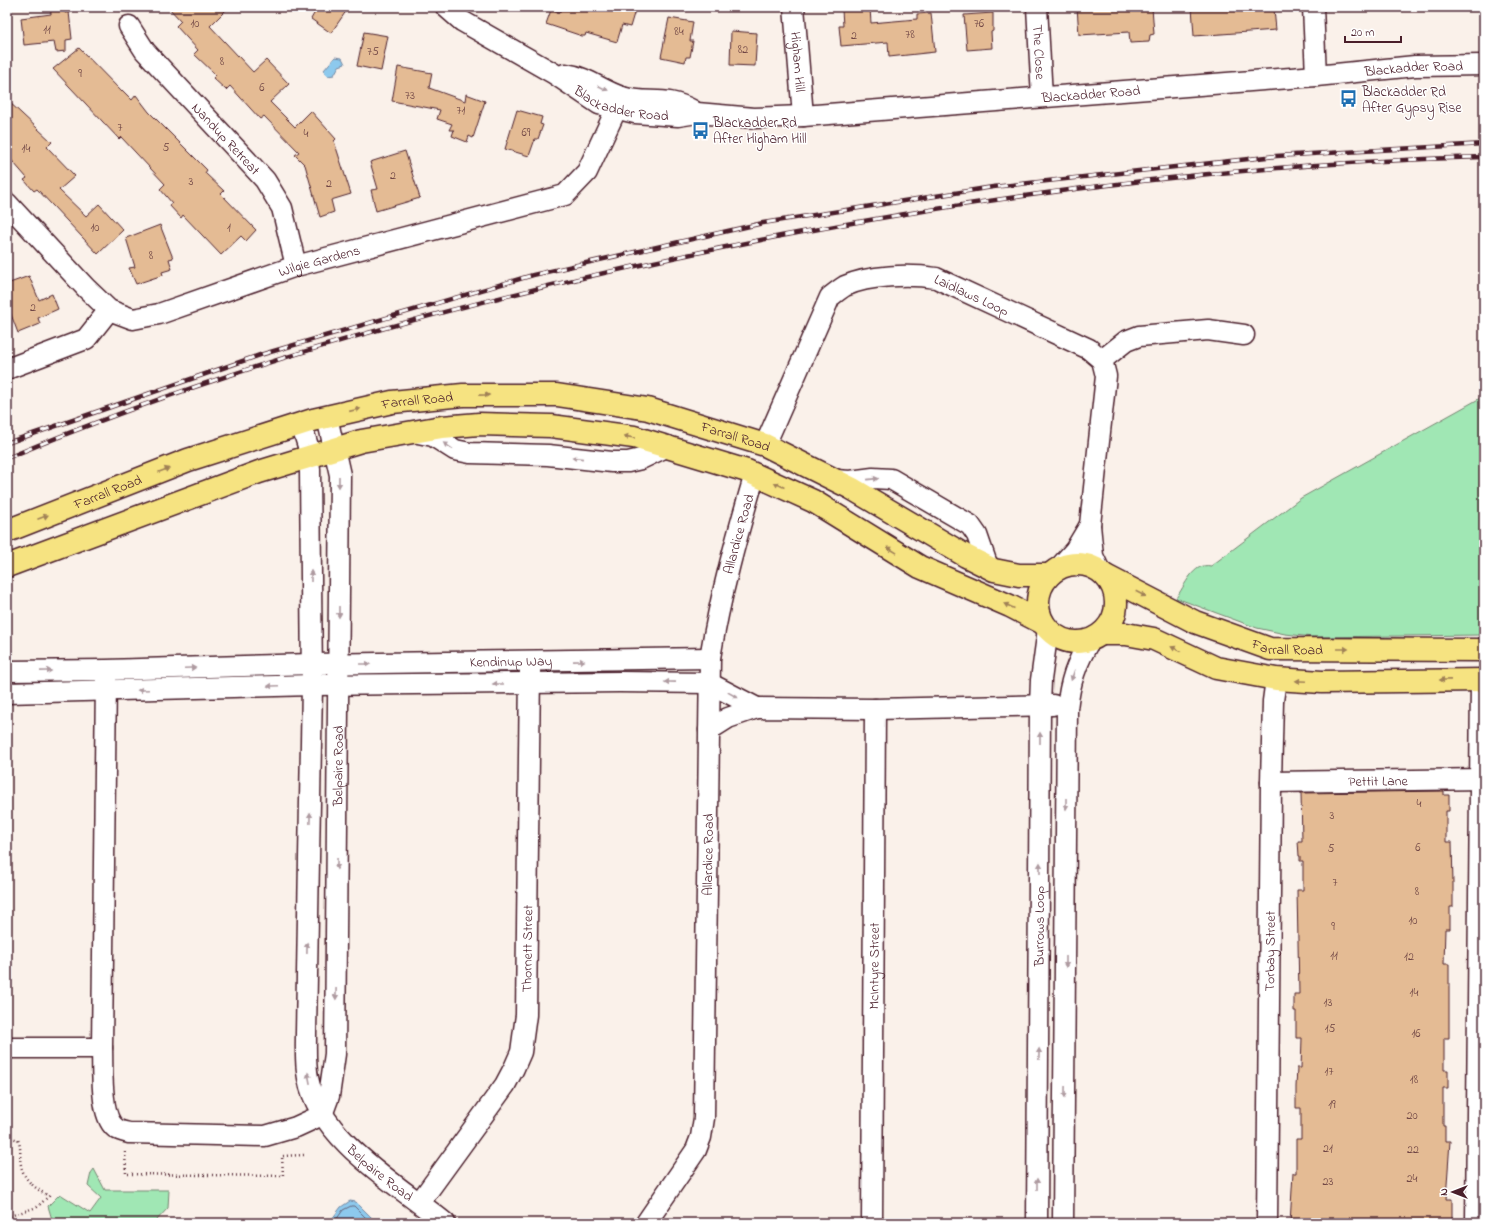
<svg xmlns="http://www.w3.org/2000/svg" width="1491" height="1230" font-family="'Indie Flower',sans-serif">
<style>
.green{fill:#a0e7b4;stroke:#758370}
.water{fill:#8dc9ed;stroke:#72859f}
.lines{fill:none;stroke-linecap:round;stroke-linejoin:round}
.shore{stroke:#656379;stroke-width:1}
.building{fill:#e4bb94;stroke:#4a1f2b}
.minor-casing{stroke:#4a1f2b;stroke-width:23}
.major-casing{stroke:#4a1f2b;stroke-width:25}
.path{stroke:#4a1f2b;stroke-width:2.5;stroke-dasharray:1 3;stroke-linecap:butt}
.minor{stroke:#fff;stroke-width:20}
.major{stroke:#f6e381;stroke-width:22}
.rail-casing{stroke:#4a1f2b;stroke-width:4.5}
.rail{stroke:#fff;stroke-width:3;stroke-dasharray:9;stroke-linecap:butt}
.oneway{fill:#ae9aa0}
.oneway2{fill:#a08156}
.labels{text-anchor:middle;stroke-width:3;stroke-linejoin:round;paint-order:stroke}
.number-label{font-size:12px;fill:#704645}
.street-label{font-size:14px;fill:#4a1f2b;stroke:#fff}
.poi-label{font-size:14px;fill:#4a1f2b;stroke:#fff;text-anchor:start}
</style>
<rect width="100%" height="100%" fill="#faf1ea"/>
<filter id="ink" filterUnits="userSpaceOnUse"><feTurbulence type="fractalNoise" baseFrequency=".025" numOctaves="2"/><feDisplacementMap in="SourceGraphic" scale="8" xChannelSelector="R" yChannelSelector="G"/><feConvolveMatrix kernelMatrix="1 2 1 2 8 2 1 2 1" color-interpolation-filters="sRGB"/></filter>
<g filter="url(#ink)">
<path class="green" d="M 1484,396 L 1484,635 L 1313,637 L 1285,634 L 1257,628 L 1176,598 C 1185,586 1193,562 1211,566 L 1301,498 Z
M 94,1169 L 105,1190 L 169,1190 L 168,1208 L 154,1223 L 53,1223 L 48,1206 L 60,1194 L 90,1213 L 101,1198 L 88,1186 L 91,1173 Z"/>
<path class="water" d="M 335,57 L 342,58 L 345,64 L 339,66 L 334,75 L 328,76 L 325,73 L 324,70 Z
M 350,1201 L 356,1202 L 377,1223 L 329,1223 L 341,1207 Z"/>
<g class="lines">
<path class="shore" d="M 334,1223 L 343,1210 L 351,1206 L 354,1206 L 371,1223"/>
</g>
<path class="building" d="M 50,7 L 65,7 L 65,13 L 69,12 L 72,39 L 66,40 L 66,51 L 56,52 L 54,42 L 24,45 L 21,18 L 51,14 Z
M 168,7 L 229,7 L 210,26 L 253,72 L 266,60 L 289,84 L 270,102 L 295,127 L 311,111 L 336,139 L 334,141 L 351,194 L 331,200 L 334,212 L 320,217 L 305,165 L 295,155 L 299,152 L 264,116 L 260,119 L 230,86 L 226,90 L 213,78 L 216,75 L 194,54 L 198,50 L 176,26 L 181,21 Z
M 318,7 L 349,7 L 331,33 L 311,19 Z
M 561,7 L 636,7 L 630,27 L 622,25 L 617,42 L 586,33 L 585,36 L 582,36 L 546,24 L 551,10 L 560,12 Z
M 1077,7 L 1152,7 L 1154,34 L 1150,35 L 1149,42 L 1130,43 L 1129,32 L 1079,35 Z
M 1192,7 L 1271,7 L 1271,9 L 1274,9 L 1276,30 L 1194,36 Z
M 870,8 L 871,23 L 917,19 L 917,14 L 931,13 L 935,52 L 889,57 L 888,42 L 841,46 L 839,26 L 843,26 L 842,10 Z
M 993,13 L 993,31 L 991,32 L 992,48 L 967,50 L 964,15 Z
M 669,18 L 693,22 L 690,41 L 693,41 L 690,57 L 686,57 L 685,62 L 661,57 Z
M 731,31 L 757,33 L 755,66 L 730,65 Z
M 364,32 L 388,36 L 381,71 L 357,66 Z
M 79,48 L 122,92 L 123,91 L 132,100 L 136,95 L 149,112 L 207,170 L 205,173 L 224,191 L 221,194 L 256,230 L 246,241 L 241,236 L 221,255 L 183,215 L 181,218 L 169,205 L 172,203 L 160,189 L 165,184 L 121,137 L 119,139 L 53,69 Z
M 398,67 L 432,73 L 429,88 L 465,101 L 466,94 L 485,101 L 473,138 L 469,136 L 467,142 L 452,136 L 454,130 L 449,130 L 452,124 L 437,119 L 440,110 L 392,101 Z
M 7,100 L 52,142 L 47,147 L 75,176 L 59,190 L 86,216 L 99,204 L 123,230 L 98,254 L 37,189 L 34,191 L 24,180 L 27,178 L 7,155 Z
M 517,110 L 542,117 L 540,124 L 543,125 L 538,139 L 535,139 L 529,156 L 505,149 Z
M 405,151 L 420,198 L 376,211 L 371,190 L 378,189 L 370,162 Z
M 160,225 L 173,258 L 169,259 L 172,269 L 162,272 L 163,275 L 136,284 L 129,268 L 135,267 L 126,238 Z
M 29,276 L 39,300 L 52,294 L 58,309 L 38,318 L 40,324 L 18,333 L 7,304 L 7,284 Z
M 1444,791 L 1444,795 L 1449,795 L 1449,811 L 1446,811 L 1446,842 L 1452,842 L 1453,884 L 1453,907 L 1450,907 L 1450,929 L 1445,929 L 1444,964 L 1449,964 L 1449,1038 L 1444,1038 L 1444,1070 L 1448,1070 L 1448,1088 L 1443,1088 L 1443,1126 L 1445,1126 L 1445,1141 L 1450,1141 L 1446,1199 L 1452,1199 L 1452,1223 L 1290,1223 L 1293,1173 L 1296,1173 L 1296,1139 L 1301,1139 L 1301,1108 L 1296,1108 L 1296,1087 L 1297,1068 L 1301,1068 L 1302,1038 L 1296,1038 L 1296,1011 L 1294,1011 L 1294,994 L 1299,994 L 1297,890 L 1303,890 L 1303,861 L 1300,861 L 1300,856 L 1299,856 L 1298,841 L 1302,841 L 1301,793 Z"/>
<g class="lines">
<defs>
<g id="minor">
<path id="s1" d="M 446,7 L 462,21 L 553,73 L 599,104 L 635,113 L 678,116 L 697,113 L 754,118 L 803,116 L 1316,76 L 1415,66 L 1484,65"/>
<path id="s2" d="M 794,7 L 803,116"/>
<path id="s3" d="M 1037,7 L 1042,97"/>
<path d="M 1313,7 L 1316,76"/>
<path id="s4" d="M 129,26 L 145,51 L 265,180 L 282,208 L 296,266"/>
<path d="M 565,74 C 588,77 602,91 622,97 C 647,105 666,95 692,110"/>
<path id="s5" d="M 7,203 L 86,288 L 109,310 L 133,319 L 159,314 L 296,266 L 565,195 L 587,172 L 622,97"/>
<path d="M 1102,360 L 1126,341 L 1139,336 L 1208,330 L 1244,335"/>
<path d="M 7,369 L 86,339 L 109,310"/>
<path id="s6" d="M 301,424 L 308,446 L 310,470 L 312,685 L 306,1033 C 306,1048 305,1063 308,1078 C 319,1140 400,1186 445,1223"/>
<path d="M 413,432 L 433,436 L 455,450 L 470,453 L 548,455 L 612,462 L 628,462 L 641,459 L 668,446"/>
<path id="s7" d="M 765,445 L 830,297 C 835,293 840,289 845,286 C 869,275 910,274 936,278 L 1089,349 L 1102,360 L 1106,376 L 1090,525 L 1093,556 L 1100,571"/>
<path d="M 835,480 L 850,481 L 873,478 L 891,479 L 970,525 L 977,535 L 988,567"/>
<path d="M 1059,568 L 1075,550 L 1090,525"/>
<path id="s8" d="M 7,671 L 106,670 L 312,664 L 710,658"/>
<path d="M 106,677 L 102,1048 C 103,1067 99,1119 117,1129 C 120,1131 125,1132 129,1133 L 265,1136 L 296,1127 L 322,1115"/>
<path d="M 7,693 L 312,685 L 619,682 L 709,683 L 757,708"/>
<path d="M 709,730 L 728,718 L 757,708 L 875,709 L 1053,705"/>
<path id="s9" d="M 1271,782 L 1484,779"/>
<path d="M 7,1048 L 102,1048"/>
<path id="s10" d="M 322,1115 L 329,1096 L 335,1054 L 340,475 L 327,417"/>
<path id="s11" d="M 420,1202 L 505,1085 L 514,1068 L 521,1052 L 526,1015 L 530,670"/>
<path id="s12" d="M 646,1223 L 696,1150 L 701,1137 L 704,1118 L 710,658 C 720,596 737,535 755,474"/>
<path id="s13" d="M 872,1223 L 875,709"/>
<path id="s14" d="M 1037,1223 L 1040,706 L 1041,680 L 1048,629"/>
<path d="M 1063,1223 L 1067,709 C 1070,681 1076,664 1090,640"/>
<path id="s15" d="M 1267,1223 L 1271,782 L 1273,701 L 1276,679"/>
<path d="M 1476,1223 L 1481,680"/>
</g>
<g id="major">
<path id="s16" d="M 7,531 L 188,460 L 313,420 L 392,402 L 463,395 L 557,395 L 648,409 L 765,445 L 851,488 L 966,556 L 994,570 L 1019,575 L 1049,575"/>
<circle cx="1077" cy="603" r="39"/>
<path d="M 7,566 L 259,472 L 361,441 L 442,427 L 479,424 L 551,426 L 634,437 L 747,471 L 813,501 L 920,567 L 1010,606 L 1043,623"/>
<path id="s17" d="M 1106,576 L 1195,622 L 1270,649 L 1484,650"/>
<path d="M 1102,634 L 1126,634 L 1154,639 L 1216,668 L 1276,679 L 1322,682 L 1484,680"/>
</g>
</defs>
<use href="#minor" class="minor-casing"/>
<use href="#major" class="major-casing"/>
<path class="path" d="M 7,1136 L 18,1140 C 22,1149 19,1156 21,1165 C 24,1181 36,1189 49,1196 L 37,1207 L 7,1217
M 125,1152 L 126,1174 L 283,1176 L 282,1156 L 304,1155"/>
<use href="#minor" class="minor"/>
<use href="#major" class="major"/>
<defs>
<path id="rail" d="M 7,443 L 260,355 L 533,275 L 763,223 L 993,187 L 1102,175 L 1276,156 L 1484,144
M 7,458 C 255,354 518,287 781,236 C 1013,192 1248,163 1484,157"/>
</defs>
<use href="#rail" class="rail-casing"/>
<use href="#rail" class="rail"/>
</g>
<defs><path id="oneway-solid" d="M-6-.8H1V-3.2L6.5 0L1 3.2V.8H-6Z"/></defs>
<g class="oneway">
<use href="#oneway-solid" transform="translate(603 88) rotate(26)"/>
<use href="#oneway-solid" transform="translate(448 446) rotate(-145)"/>
<use href="#oneway-solid" transform="translate(577 458) rotate(-174)"/>
<use href="#oneway-solid" transform="translate(873 479) rotate(-6)"/>
<use href="#oneway-solid" transform="translate(339 482) rotate(90)"/>
<use href="#oneway-solid" transform="translate(311 576) rotate(-90)"/>
<use href="#oneway-solid" transform="translate(339 612) rotate(90)"/>
<use href="#oneway-solid" transform="translate(579 661) rotate(-1)"/>
<use href="#oneway-solid" transform="translate(365 664)"/>
<use href="#oneway-solid" transform="translate(190 668) rotate(-2)"/>
<use href="#oneway-solid" transform="translate(46 671) rotate(-1)"/>
<use href="#oneway-solid" transform="translate(1073 675) rotate(109)"/>
<use href="#oneway-solid" transform="translate(670 682) rotate(-179)"/>
<use href="#oneway-solid" transform="translate(498 684) rotate(180)"/>
<use href="#oneway-solid" transform="translate(273 686) rotate(178)"/>
<use href="#oneway-solid" transform="translate(143 690) rotate(178)"/>
<use href="#oneway-solid" transform="translate(733 695) rotate(29)"/>
<use href="#oneway-solid" transform="translate(1040 738) rotate(-90)"/>
<use href="#oneway-solid" transform="translate(1066 804) rotate(90)"/>
<use href="#oneway-solid" transform="translate(310 818) rotate(-89)"/>
<use href="#oneway-solid" transform="translate(337 864) rotate(91)"/>
<use href="#oneway-solid" transform="translate(1040 868) rotate(-90)"/>
<use href="#oneway-solid" transform="translate(307 948) rotate(-89)"/>
<use href="#oneway-solid" transform="translate(1066 962) rotate(90)"/>
<use href="#oneway-solid" transform="translate(336 994) rotate(91)"/>
<use href="#oneway-solid" transform="translate(1039 1054) rotate(-89)"/>
<use href="#oneway-solid" transform="translate(309 1078) rotate(-101)"/>
<use href="#oneway-solid" transform="translate(1065 1092) rotate(91)"/>
<use href="#oneway-solid" transform="translate(1037 1184) rotate(-90)"/>
</g>
<g class="oneway2">
<use href="#oneway-solid" transform="translate(484 395) rotate(-1)"/>
<use href="#oneway-solid" transform="translate(355 410) rotate(-13)"/>
<use href="#oneway-solid" transform="translate(629 437) rotate(-171)"/>
<use href="#oneway-solid" transform="translate(164 470) rotate(-21)"/>
<use href="#oneway-solid" transform="translate(779 485) rotate(-155)"/>
<use href="#oneway-solid" transform="translate(43 517) rotate(-21)"/>
<use href="#oneway-solid" transform="translate(892 550) rotate(-148)"/>
<use href="#oneway-solid" transform="translate(1141 594) rotate(27)"/>
<use href="#oneway-solid" transform="translate(1009 606) rotate(-156)"/>
<use href="#oneway-solid" transform="translate(1176 649) rotate(-154)"/>
<use href="#oneway-solid" transform="translate(1343 649)"/>
<use href="#oneway-solid" transform="translate(1445 680) rotate(179)"/>
<use href="#oneway-solid" transform="translate(1301 681) rotate(-177)"/>
</g>
</g>
<defs>
<symbol id="bus-bare" viewBox="-9 -9 18 18"><path d="M-5-6H5V4H4V6H2V4H-2V6H-4V4H-5ZM-3.5-4V0h7V-4ZM-3.5 1.2v1.5H-2V1.2ZM2 1.2v1.5H3.5V1.2Z" fill="#1f6fb2" stroke="#fff" stroke-width="2.5" paint-order="stroke"/></symbol>
</defs>
<g fill-rule="evenodd">
<use href="#bus-bare" x="1336" y="86" width="25" height="25"/>
<use href="#bus-bare" x="688" y="118" width="25" height="25"/>
</g>
<g class="labels">
<g class="number-label">
<text x="195" y="27">10</text>
<text x="979" y="27">76</text>
<text x="47" y="33">11</text>
<text x="679" y="35">84</text>
<text x="910" y="38">78</text>
<text x="854" y="39">2</text>
<text x="743" y="53">82</text>
<text x="373" y="55">75</text>
<text x="222" y="65">8</text>
<text x="80" y="77">9</text>
<text x="262" y="91">6</text>
<text x="410" y="99">73</text>
<text x="461" y="114">71</text>
<text x="120" y="131">7</text>
<text x="526" y="136">69</text>
<text x="306" y="137">4</text>
<text x="166" y="151">5</text>
<text x="26" y="152">14</text>
<text x="393" y="179">2</text>
<text x="191" y="185">3</text>
<text x="329" y="187">2</text>
<text x="95" y="231">10</text>
<text x="229" y="231">1</text>
<text x="151" y="259">8</text>
<text x="33" y="311">2</text>
<text x="1419" y="807">4</text>
<text x="1332" y="819">3</text>
<text x="1418" y="851">6</text>
<text x="1331" y="852">5</text>
<text x="1335" y="886">7</text>
<text x="1417" y="895">8</text>
<text x="1413" y="924">10</text>
<text x="1333" y="930">9</text>
<text x="1334" y="959">11</text>
<text x="1409" y="960">12</text>
<text x="1414" y="996">14</text>
<text x="1328" y="1006">13</text>
<text x="1330" y="1032">15</text>
<text x="1416" y="1037">16</text>
<text x="1329" y="1075">17</text>
<text x="1414" y="1083">18</text>
<text x="1332" y="1108">19</text>
<text x="1412" y="1119">20</text>
<text x="1328" y="1152">21</text>
<text x="1413" y="1153">22</text>
<text x="1412" y="1182">24</text>
<text x="1328" y="1185">23</text>
</g>
<g class="street-label">
<text dy="5" stroke="none"><textPath href="#s3" startOffset="45">The Close</textPath></text>
<text dy="5" stroke="none"><textPath href="#s2" startOffset="55">Higham Hill</textPath></text>
<text dy="5" stroke="none"><textPath href="#s1" startOffset="1000">Blackadder Road</textPath></text>
<text dy="5" stroke="none"><textPath href="#s1" startOffset="676">Blackadder Road</textPath></text>
<text dy="5" stroke="none"><textPath href="#s1" startOffset="203">Blackadder Road</textPath></text>
<text dy="5" stroke="none"><textPath href="#s4" startOffset="149">Nandup Retreat</textPath></text>
<text dy="5" stroke="none"><textPath href="#s5" startOffset="369">Wilgie Gardens</textPath></text>
<text dy="5" stroke="none"><textPath href="#s7" startOffset="312">Laidlaws Loop</textPath></text>
<text dy="5" stroke="none"><textPath href="#s16" startOffset="432">Farrall Road</textPath></text>
<text dy="5" stroke="none"><textPath href="#s16" startOffset="756">Farrall Road</textPath></text>
<text dy="5" stroke="none"><textPath href="#s16" startOffset="108">Farrall Road</textPath></text>
<text dy="5" stroke="none"><textPath href="#s12" startOffset="709">Allardice Road</textPath></text>
<text dy="5" stroke="none"><textPath href="#s17" startOffset="197">Farrall Road</textPath></text>
<text dy="5" stroke="none"><textPath href="#s8" startOffset="504">Kendinup Way</textPath></text>
<text dy="5" stroke="none"><textPath href="#s10" startOffset="351">Belpaire Road</textPath></text>
<text dy="5" stroke="none"><textPath href="#s9" startOffset="107">Pettit Lane</textPath></text>
<text dy="5" stroke="none"><textPath href="#s12" startOffset="385">Allardice Road</textPath></text>
<text dy="5" stroke="none"><textPath href="#s14" startOffset="297">Burrows Loop</textPath></text>
<text dy="5" stroke="none"><textPath href="#s11" startOffset="285">Thornett Street</textPath></text>
<text dy="5" stroke="none"><textPath href="#s15" startOffset="272">Torbay Street</textPath></text>
<text dy="5" stroke="none"><textPath href="#s13" startOffset="257">McIntyre Street</textPath></text>
<text dy="5" stroke="none"><textPath href="#s6" startOffset="777">Belpaire Road</textPath></text>
</g>
<g class="poi-label">
<text x="1362" y="96">Blackadder Rd<tspan x="1362" dy="16">After Gypsy Rise</tspan></text>
<text x="713" y="127">Blackadder Rd<tspan x="713" dy="16">After Higham Hill</tspan></text>
</g>
</g>
<rect width="1491" height="1230" fill="none" stroke="#fff" stroke-width="24"/>
<rect x="12" y="12" width="1467" height="1206" fill="none" stroke="#4a1f2b" stroke-width="1.5" filter="url(#ink)"/>
<g transform="translate(1453 1192) rotate(270)" stroke="#ffffff" stroke-width="3" paint-order="stroke">
<path d="M0-3L7 15L0 10L-7 15Z" fill="#4a1f2b"/>
<text y="-6" font-size="11" font-weight="bold" text-anchor="middle" fill="#4a1f2b">N</text>
</g>
<path d="M1345 36v6h56v-6" fill="none" stroke="#4a1f2b" stroke-width="2"/>
<text x="1351" y="36" font-size="12" fill="#4a1f2b" stroke="#ffffff" stroke-width="3" paint-order="stroke">20 m</text>
</svg>
